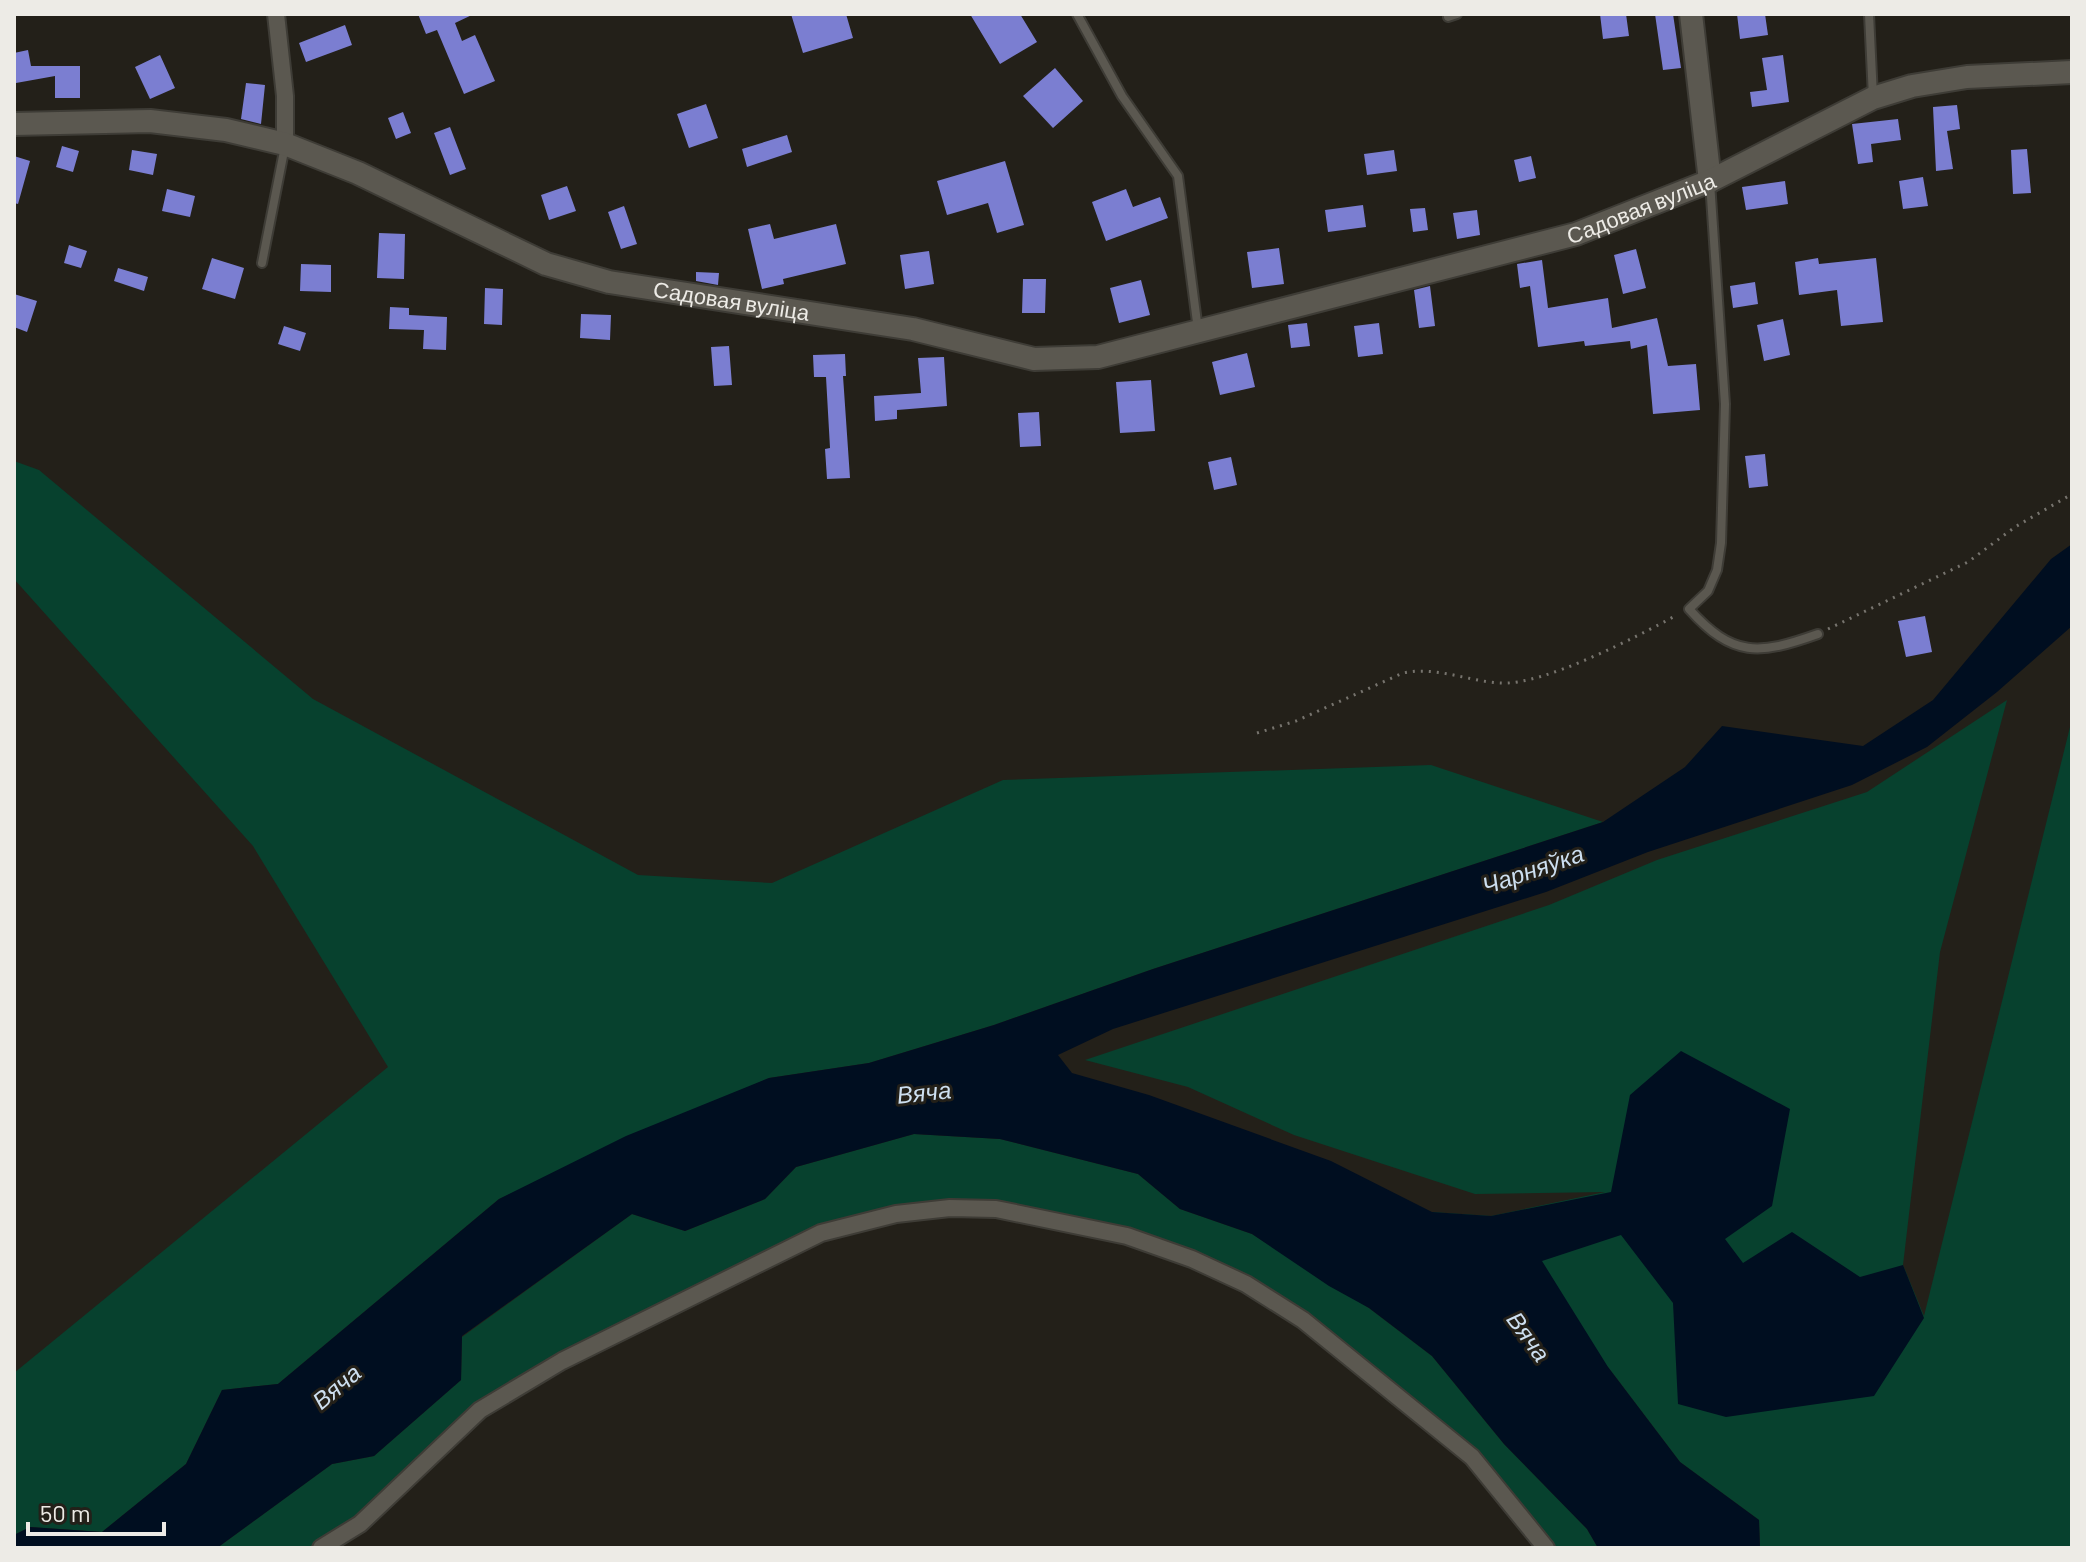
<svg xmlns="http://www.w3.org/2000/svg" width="2086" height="1562" font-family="Barlow,sans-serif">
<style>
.green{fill:#07412e}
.water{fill:#000e20}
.building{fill:#7b7ed1}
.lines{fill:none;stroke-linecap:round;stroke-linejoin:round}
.lane-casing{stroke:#3e3c36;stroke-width:12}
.street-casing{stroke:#3e3c36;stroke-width:20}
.secondary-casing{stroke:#3e3c36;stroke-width:26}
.path{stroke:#77746e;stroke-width:3;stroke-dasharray:2 6;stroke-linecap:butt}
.lane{stroke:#5b5850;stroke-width:8}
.street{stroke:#5b5850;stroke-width:16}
.secondary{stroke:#5b5850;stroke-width:22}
.labels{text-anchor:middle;stroke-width:6;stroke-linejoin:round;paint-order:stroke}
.street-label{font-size:22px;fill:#edebe6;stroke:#232019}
.water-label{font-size:24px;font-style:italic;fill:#cddff0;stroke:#232019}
</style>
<rect width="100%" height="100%" fill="#232019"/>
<path class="green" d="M 14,461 L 39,470 L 313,699 L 638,875 L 772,883 L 1003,780 L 1431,765 L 1603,822 L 1153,969 L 994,1025 L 869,1063 L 769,1078 L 499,1199 L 278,1384 L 222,1390 L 186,1464 L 102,1532 L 30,1527 L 14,1535 L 14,1373 L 388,1067 L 253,846 L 14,579 Z
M 2007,700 L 1940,952 L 1903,1265 L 1924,1316 L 2072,719 L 2072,1548 L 1760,1548 L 1759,1520 L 1680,1462 L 1608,1367 L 1432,1212 L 1491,1216 L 1605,1192 L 1475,1194 L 1294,1135 L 1188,1087 L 1085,1060 L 1549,905 L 1657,860 L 1867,792 Z
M 914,1134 L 1000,1139 L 1138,1174 L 1180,1209 L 1252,1234 L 1369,1308 L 1432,1356 L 1504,1444 L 1587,1529 L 1598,1548 L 1546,1548 L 1472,1457 L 1246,1284 L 1127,1236 L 950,1208 L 821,1233 L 480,1410 L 321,1548 L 217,1548 L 332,1464 L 374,1456 L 461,1380 L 462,1337 L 632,1214 L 685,1231 L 765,1199 L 796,1167 Z"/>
<path class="water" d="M 2072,544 L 2072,626 L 1997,692 L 1927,747 L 1852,785 L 1648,852 L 1546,892 L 1113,1029 L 1058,1055 L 1072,1073 L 1149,1095 L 1331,1161 L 1432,1212 L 1491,1216 L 1611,1192 L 1630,1095 L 1681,1051 L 1790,1109 L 1772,1206 L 1725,1239 L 1743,1263 L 1792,1232 L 1860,1277 L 1903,1265 L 1924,1318 L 1874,1396 L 1726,1417 L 1678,1404 L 1673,1303 L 1621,1235 L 1542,1261 L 1608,1367 L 1680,1462 L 1759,1520 L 1760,1548 L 1598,1548 L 1587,1529 L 1504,1444 L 1432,1356 L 1369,1308 L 1329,1286 L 1252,1234 L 1180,1209 L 1138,1174 L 1000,1139 L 914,1134 L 796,1167 L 765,1199 L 685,1231 L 632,1214 L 462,1336 L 461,1380 L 374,1456 L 332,1464 L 217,1548 L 14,1548 L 14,1535 L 30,1527 L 102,1532 L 186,1464 L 222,1390 L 278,1384 L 499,1199 L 626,1136 L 769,1078 L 869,1063 L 994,1025 L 1153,969 L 1603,822 L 1685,767 L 1722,726 L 1863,746 L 1933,700 L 2051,559 Z"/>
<path class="building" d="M 418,14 L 474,14 L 455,23 L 462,41 L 475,35 L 495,81 L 464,94 L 437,30 L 426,34 Z
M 791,14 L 846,14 L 853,38 L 803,53 Z
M 970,14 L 1020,14 L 1037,42 L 1000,64 Z
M 1600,14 L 1626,14 L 1629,36 L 1603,39 Z
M 1655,14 L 1673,14 L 1681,68 L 1663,70 Z
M 1737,14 L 1765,14 L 1768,35 L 1740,39 Z
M 345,25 L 352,45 L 306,62 L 299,43 Z
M 28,50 L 31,66 L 80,66 L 80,98 L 55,98 L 55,76 L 16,83 L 14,53 Z
M 160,55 L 175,88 L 150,99 L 135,67 Z
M 1783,55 L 1789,102 L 1752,107 L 1750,92 L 1767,90 L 1762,58 Z
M 1055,68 L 1083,101 L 1053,128 L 1023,96 Z
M 246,83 L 265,85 L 261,124 L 241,119 Z
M 706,104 L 718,138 L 689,148 L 677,114 Z
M 1957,105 L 1960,129 L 1947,131 L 1953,169 L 1936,171 L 1933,107 Z
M 403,112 L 411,133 L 396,139 L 388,118 Z
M 1898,119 L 1901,140 L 1871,144 L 1873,162 L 1858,164 L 1852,124 Z
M 450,127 L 466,169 L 450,175 L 434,133 Z
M 787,135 L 792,152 L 747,167 L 742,149 Z
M 62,146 L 79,151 L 73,172 L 56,167 Z
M 2027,149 L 2031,193 L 2013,194 L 2011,150 Z
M 132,150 L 157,154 L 153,175 L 129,170 Z
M 1394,150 L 1397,171 L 1367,175 L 1364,154 Z
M 14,156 L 30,161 L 18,204 L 14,203 Z
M 1531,156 L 1536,178 L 1519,182 L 1514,160 Z
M 1005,161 L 1024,225 L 997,233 L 988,203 L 947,215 L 937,181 Z
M 1923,177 L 1928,206 L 1903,209 L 1899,181 Z
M 1785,181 L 1788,204 L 1746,210 L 1742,187 Z
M 567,186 L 576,211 L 549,220 L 541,195 Z
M 167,189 L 195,196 L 190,217 L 162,211 Z
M 1126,189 L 1133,207 L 1160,197 L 1168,218 L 1106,241 L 1092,202 Z
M 1363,205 L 1366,227 L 1328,232 L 1325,210 Z
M 624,206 L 637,244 L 621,249 L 608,212 Z
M 1425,208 L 1428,230 L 1413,232 L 1410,209 Z
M 1477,210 L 1480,235 L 1457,239 L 1453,213 Z
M 770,224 L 774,239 L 836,224 L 846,264 L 783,279 L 784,284 L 762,289 L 748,229 Z
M 379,233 L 405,234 L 404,279 L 377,278 Z
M 69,245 L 87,251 L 81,268 L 64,263 Z
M 1279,248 L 1284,284 L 1252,288 L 1247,252 Z
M 1636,249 L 1646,288 L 1623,294 L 1614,255 Z
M 929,251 L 934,284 L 905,289 L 900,255 Z
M 212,258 L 244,268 L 235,299 L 202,289 Z
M 1818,258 L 1819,264 L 1876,258 L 1883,322 L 1841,326 L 1837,290 L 1799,295 L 1795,262 Z
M 1542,260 L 1548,308 L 1608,298 L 1612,328 L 1657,318 L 1668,366 L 1696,364 L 1700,410 L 1653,414 L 1647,345 L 1631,349 L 1630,341 L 1585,346 L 1584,341 L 1538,347 L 1530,286 L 1520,288 L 1517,264 Z
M 301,264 L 331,265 L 331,292 L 300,291 Z
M 118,268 L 148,277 L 144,291 L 114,281 Z
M 696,272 L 719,273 L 718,285 L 696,281 Z
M 1023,279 L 1046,279 L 1045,313 L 1022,313 Z
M 1141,280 L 1150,315 L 1119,323 L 1110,288 Z
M 1755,282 L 1758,304 L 1733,308 L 1730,286 Z
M 1430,286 L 1435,326 L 1419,328 L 1414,290 Z
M 485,288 L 503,289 L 502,325 L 484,324 Z
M 14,294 L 37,301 L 27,332 L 14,327 Z
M 390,307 L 409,308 L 409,315 L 447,317 L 446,350 L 423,349 L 424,330 L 389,329 Z
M 581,314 L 611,315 L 610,340 L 580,338 Z
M 1783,319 L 1790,355 L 1764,361 L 1757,325 Z
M 1307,323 L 1310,346 L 1291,348 L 1288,325 Z
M 1379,323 L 1383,354 L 1358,357 L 1354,326 Z
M 284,326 L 306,333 L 300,351 L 278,344 Z
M 729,346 L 732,385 L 714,386 L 711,347 Z
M 1247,353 L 1255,387 L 1220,395 L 1212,362 Z
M 845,354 L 846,376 L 843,376 L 850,478 L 827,479 L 825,449 L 830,448 L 826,377 L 814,377 L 813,355 Z
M 944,357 L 947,406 L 897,410 L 897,419 L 875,421 L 874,396 L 921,393 L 918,358 Z
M 1151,380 L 1155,431 L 1120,433 L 1116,382 Z
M 1039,412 L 1041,446 L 1020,447 L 1018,413 Z
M 1765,454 L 1768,486 L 1749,488 L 1745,456 Z
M 1231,457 L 1237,485 L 1214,490 L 1208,462 Z
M 1925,616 L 1932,652 L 1906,657 L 1898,621 Z"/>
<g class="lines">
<defs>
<path id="lane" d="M 1077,14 L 1122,96 L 1178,176 L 1198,330
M 1869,14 L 1873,97
M 1448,17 L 1457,14
M 1710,182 L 1725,404 L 1721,543 L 1717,570 L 1708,591 L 1689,609 C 1733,658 1759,655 1818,634
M 262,263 L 285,146"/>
<path id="street" d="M 276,14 L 285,96 L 285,144
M 321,1548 L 360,1524 L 480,1410 L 562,1361 L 821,1233 L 896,1214 L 950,1208 L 996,1209 L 1127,1236 L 1192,1259 L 1246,1284 L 1303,1320 L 1472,1457 L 1546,1548"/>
<g id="secondary">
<path d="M 1691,14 L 1710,181"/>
<path id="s1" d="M 14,124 L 150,121 L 226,130 L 285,144 L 358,173 L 546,264 L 609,282 L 913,329 L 1034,359 L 1098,357 L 1576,234 L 1710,181 L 1873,98 L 1912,86 L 1967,77 L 2072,72"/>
</g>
</defs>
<use href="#lane" class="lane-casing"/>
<use href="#street" class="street-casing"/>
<use href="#secondary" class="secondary-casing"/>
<path class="path" d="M 1828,629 L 1968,562 L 2015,527 L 2072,494
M 1257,733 L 1296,721 L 1403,673 C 1436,666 1467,681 1500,683 C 1543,686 1638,636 1677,615"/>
<use href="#lane" class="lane"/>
<use href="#street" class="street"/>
<use href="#secondary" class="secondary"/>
</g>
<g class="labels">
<g class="street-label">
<text dy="8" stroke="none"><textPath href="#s1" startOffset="1686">Садовая вуліца</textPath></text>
<text dy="8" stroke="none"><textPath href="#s1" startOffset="750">Садовая вуліца</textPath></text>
</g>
<g class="water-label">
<text transform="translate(1533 870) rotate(-19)" y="8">Чарняўка</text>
<text transform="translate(924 1093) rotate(-6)" y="8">Вяча</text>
<text transform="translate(1528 1337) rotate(54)" y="8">Вяча</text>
<text transform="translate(337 1387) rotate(-40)" y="8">Вяча</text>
</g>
</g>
<rect width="2086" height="1562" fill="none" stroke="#edebe6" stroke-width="32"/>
<path d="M28 1522v12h136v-12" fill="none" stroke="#edebe6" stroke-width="4"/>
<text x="40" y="1522" font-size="24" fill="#edebe6" stroke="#232019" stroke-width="6" paint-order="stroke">50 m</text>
</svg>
